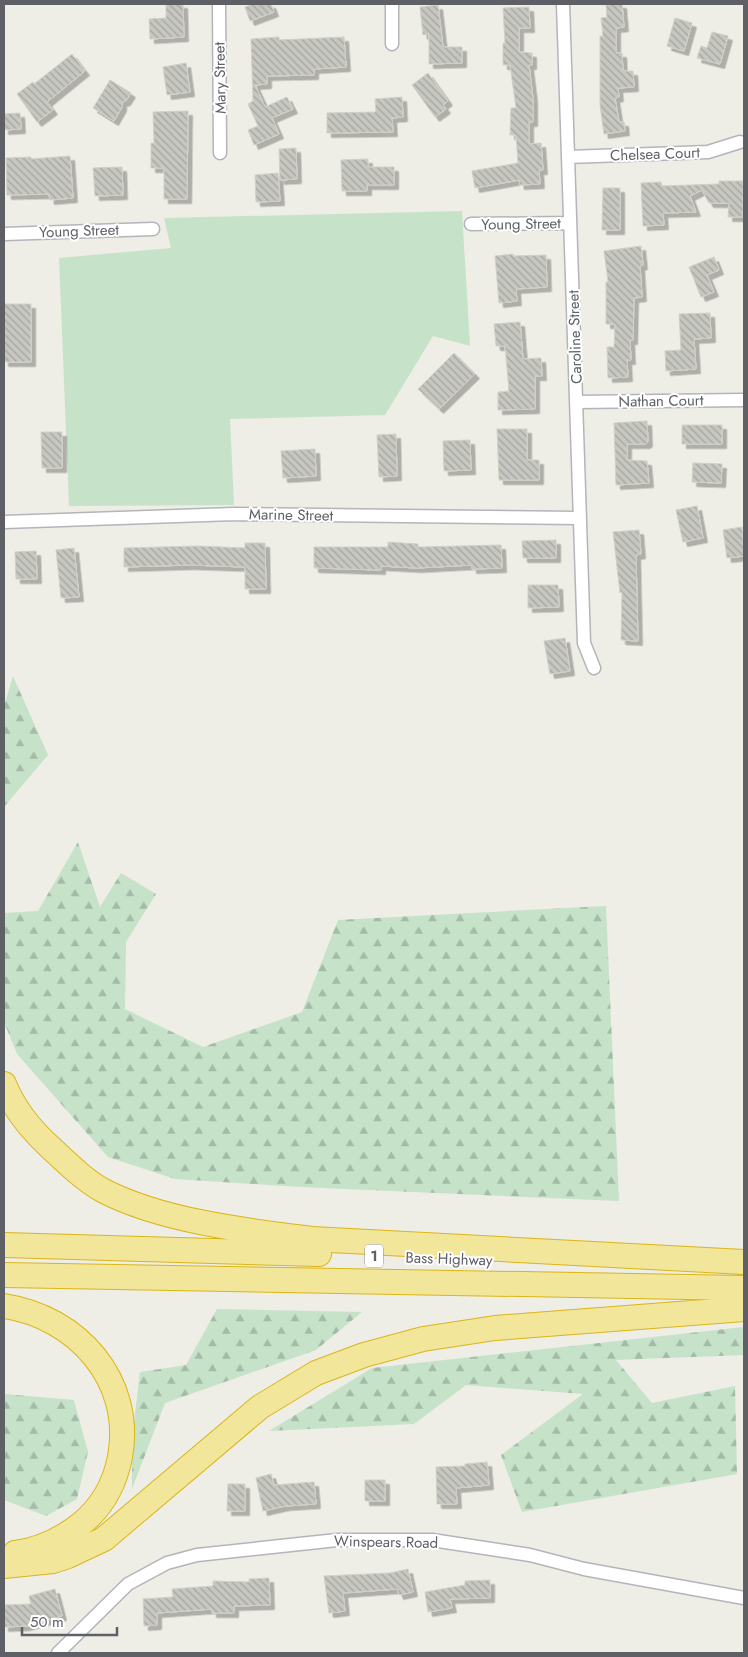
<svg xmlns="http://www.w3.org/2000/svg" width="748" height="1657" font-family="Jost,sans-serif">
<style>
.grass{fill:#c6e3c9}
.forest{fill:url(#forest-firs)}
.building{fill:url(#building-back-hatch);stroke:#d2d0c5;filter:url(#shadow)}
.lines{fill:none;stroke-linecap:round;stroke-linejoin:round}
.street-casing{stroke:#b3b5b9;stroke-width:15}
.highway-casing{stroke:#dbb519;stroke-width:26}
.street{stroke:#fff;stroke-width:12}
.highway{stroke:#f2e69a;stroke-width:24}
.labels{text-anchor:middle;stroke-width:4;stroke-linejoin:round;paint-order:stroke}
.shield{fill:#fff;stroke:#8e9093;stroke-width:1}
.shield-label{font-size:14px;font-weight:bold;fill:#5e6065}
.street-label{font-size:15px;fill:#5e6065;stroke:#fff}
</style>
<defs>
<pattern id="forest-firs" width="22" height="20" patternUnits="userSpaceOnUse" patternTransform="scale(1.25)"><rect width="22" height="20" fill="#c6e3c9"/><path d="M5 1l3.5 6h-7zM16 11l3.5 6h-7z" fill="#a4bba7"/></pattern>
<pattern id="building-back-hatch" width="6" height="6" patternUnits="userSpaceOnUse" patternTransform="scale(1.25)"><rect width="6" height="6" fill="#c7c7c1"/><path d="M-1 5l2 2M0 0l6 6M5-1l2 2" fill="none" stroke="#a5a5a0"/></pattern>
<filter id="shadow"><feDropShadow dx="4.5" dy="4.5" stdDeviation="0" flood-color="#0004"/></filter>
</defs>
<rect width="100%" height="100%" fill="#eeede6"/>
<path class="grass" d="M 462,211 L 470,346 L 433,336 L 385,415 L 230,419 L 234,505 L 69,506 L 59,258 L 171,248 L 164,218 Z"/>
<path class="forest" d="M 13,676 L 48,755 L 4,807 L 4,706 Z
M 78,842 L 100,907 L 121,873 L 156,894 L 126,942 L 125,1009 L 203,1047 L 302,1012 L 338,920 L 606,906 L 619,1201 L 300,1187 L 175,1179 L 108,1157 L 17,1054 L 4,1022 L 4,913 L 38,911 Z
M 217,1309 L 362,1312 L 316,1350 L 165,1403 L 132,1489 L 132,1439 L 140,1372 L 186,1365 Z
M 744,1327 L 744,1355 L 616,1360 L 652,1403 L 735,1386 L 737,1474 L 522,1512 L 501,1455 L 583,1394 L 466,1385 L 414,1424 L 269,1431 L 372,1368 Z
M 4,1394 L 74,1400 L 88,1452 L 77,1499 L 46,1516 L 4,1500 Z"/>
<path class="building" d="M 166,4 L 183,4 L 184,37 L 150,39 L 149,19 L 166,18 Z
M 254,4 L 271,4 L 274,12 L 250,21 L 245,7 Z
M 606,4 L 622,4 L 624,27 L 616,28 L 616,53 L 622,53 L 623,71 L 633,71 L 634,87 L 618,88 L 619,97 L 615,98 L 619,122 L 624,122 L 625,131 L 604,134 L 600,105 L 600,36 L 603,36 L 601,18 L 607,17 Z
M 438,5 L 443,47 L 462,47 L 462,63 L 429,64 L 429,34 L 423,35 L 420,7 Z
M 529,7 L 530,28 L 519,28 L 519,52 L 532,53 L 532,65 L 529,65 L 533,98 L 533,122 L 529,122 L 529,144 L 541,143 L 543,170 L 539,170 L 540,184 L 520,185 L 519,180 L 475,188 L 472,171 L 518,163 L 516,135 L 510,135 L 511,108 L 516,108 L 510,65 L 503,65 L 503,43 L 505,43 L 503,8 Z
M 675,18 L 692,23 L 684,51 L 667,46 Z
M 712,32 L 728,36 L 720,64 L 697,58 L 701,46 L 707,48 Z
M 279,37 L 279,40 L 344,37 L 346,67 L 314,69 L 314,75 L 267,76 L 267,84 L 255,85 L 265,107 L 287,97 L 293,109 L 272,118 L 279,134 L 254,145 L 248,130 L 258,126 L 248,104 L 253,101 L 251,39 Z
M 72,54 L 85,71 L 47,102 L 53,110 L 37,122 L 17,94 L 33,82 L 34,84 Z
M 186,63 L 190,92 L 167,95 L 163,67 Z
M 428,73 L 448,101 L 443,105 L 446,109 L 435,117 L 412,85 Z
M 110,80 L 131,93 L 126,101 L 122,102 L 122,107 L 114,121 L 93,108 Z
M 402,97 L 403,117 L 392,118 L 393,132 L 327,133 L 327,113 L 376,112 L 375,99 Z
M 188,111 L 187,199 L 164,199 L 164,168 L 151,168 L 151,143 L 154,143 L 153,112 Z
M 20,113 L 21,129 L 4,130 L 4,114 Z
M 296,148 L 297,179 L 280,180 L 279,149 Z
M 70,156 L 73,198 L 50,200 L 49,194 L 7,195 L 6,158 L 31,157 L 31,159 Z
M 368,159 L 368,167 L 394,167 L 394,185 L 367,185 L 367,191 L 342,191 L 341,160 Z
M 122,167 L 123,195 L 95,196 L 93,168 Z
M 278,173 L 280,201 L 256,202 L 255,175 Z
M 719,181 L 743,181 L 743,217 L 728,217 L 729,203 L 709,203 L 702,190 L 690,196 L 696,212 L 663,213 L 664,225 L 643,226 L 641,183 L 661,182 L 662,186 L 719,184 Z
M 603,188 L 620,188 L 620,230 L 602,230 Z
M 641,246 L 643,265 L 640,266 L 642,297 L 634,298 L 633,340 L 630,340 L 631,360 L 627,360 L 628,377 L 608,378 L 607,347 L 614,347 L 615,324 L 606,324 L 606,282 L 608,282 L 604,251 Z
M 513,254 L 513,256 L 546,255 L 547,287 L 516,289 L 517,301 L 499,303 L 495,256 Z
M 714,257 L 719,270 L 707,275 L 714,292 L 701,297 L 689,267 Z
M 4,304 L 31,304 L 31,362 L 4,362 Z
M 710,313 L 711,338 L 694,339 L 696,369 L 666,371 L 665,351 L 681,350 L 679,314 Z
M 520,322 L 523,359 L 541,358 L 542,376 L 535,376 L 535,409 L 498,410 L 498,392 L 509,391 L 505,346 L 496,346 L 494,324 Z
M 454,353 L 475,374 L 439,409 L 418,389 Z
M 647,421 L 648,442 L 646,444 L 627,444 L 627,460 L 647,461 L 649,483 L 616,485 L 614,423 Z
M 682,425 L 722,425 L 722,444 L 682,444 Z
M 497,429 L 527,429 L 527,460 L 539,460 L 539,480 L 499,480 Z
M 41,432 L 62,432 L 62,468 L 42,468 Z
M 396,434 L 397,476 L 379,477 L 377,435 Z
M 470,440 L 471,470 L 444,471 L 443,441 Z
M 315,449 L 316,476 L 283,478 L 281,451 Z
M 693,463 L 722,464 L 721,483 L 692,482 Z
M 697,506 L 703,538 L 683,542 L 676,510 Z
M 742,527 L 744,556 L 727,558 L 723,530 Z
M 639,530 L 641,554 L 636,555 L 638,641 L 621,640 L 622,592 L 620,593 L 613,532 Z
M 556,540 L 556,558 L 523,558 L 522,541 Z
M 388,542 L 418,544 L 418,547 L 501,545 L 502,568 L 472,569 L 472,565 L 417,568 L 381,566 L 381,570 L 314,568 L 314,547 L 388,547 Z
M 245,543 L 265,543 L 266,589 L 245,589 L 245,567 L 190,565 L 124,567 L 124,548 L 198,546 L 245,548 Z
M 74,548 L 79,597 L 61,598 L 56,550 Z
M 36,551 L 37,579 L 16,579 L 15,552 Z
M 528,585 L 558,585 L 559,607 L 528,608 Z
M 565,638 L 570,671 L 550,674 L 544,641 Z
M 487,1462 L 489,1485 L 456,1488 L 457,1504 L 437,1504 L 436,1467 L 465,1466 L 465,1464 Z
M 271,1474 L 274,1485 L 314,1482 L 316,1504 L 285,1506 L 263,1511 L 256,1478 Z
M 365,1480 L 385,1480 L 385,1501 L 365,1501 Z
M 228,1484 L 245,1484 L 245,1511 L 227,1511 Z
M 408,1569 L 413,1592 L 399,1595 L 397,1589 L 343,1593 L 345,1611 L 329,1613 L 324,1576 L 390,1573 Z
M 269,1578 L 270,1605 L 234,1606 L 234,1613 L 212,1613 L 212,1609 L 157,1613 L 157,1625 L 144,1626 L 143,1599 L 173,1597 L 172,1589 L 213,1586 L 213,1581 L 249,1582 L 249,1579 Z
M 490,1580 L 490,1598 L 450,1599 L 452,1608 L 428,1612 L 425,1592 L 465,1585 L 465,1581 Z
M 55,1589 L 62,1616 L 26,1626 L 4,1627 L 4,1605 L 31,1604 L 29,1596 Z"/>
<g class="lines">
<defs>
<path id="street" d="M 219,4 L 220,153
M 392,4 L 392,44
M 563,4 L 584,643 L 594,668
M 568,157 L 708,152 L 740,142
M 471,224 L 570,223
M 4,234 L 153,229
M 577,402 L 744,400
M 4,522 L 234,514 L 578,518
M 58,1653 L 128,1584 L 167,1563 L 197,1555 L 337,1540 L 432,1540 L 530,1555 L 584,1569 L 744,1598"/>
<path id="highway" d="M 4,1084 C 14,1109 31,1130 51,1148 C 67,1163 85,1181 104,1191 C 162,1221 248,1231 312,1239 L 744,1262
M 4,1245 L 319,1254
M 4,1275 L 744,1288
M 4,1306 C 77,1317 134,1380 120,1457 C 115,1483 102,1507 81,1524 C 62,1539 39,1550 15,1553
M 4,1566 L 53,1561 L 68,1556 L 104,1539 L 260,1407 L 316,1373 L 364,1355 L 423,1339 L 495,1328 L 744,1309"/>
</defs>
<use href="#street" class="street-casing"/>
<use href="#highway" class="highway-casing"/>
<use href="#street" class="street"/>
<use href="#highway" class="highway"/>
</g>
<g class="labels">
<rect class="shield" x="365" y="1244.5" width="18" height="23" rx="4"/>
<g class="shield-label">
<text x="374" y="1261">1</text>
</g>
<g class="street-label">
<text transform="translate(220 78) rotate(-91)" y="5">Mary Street</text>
<text transform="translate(655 154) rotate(-2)" y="5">Chelsea Court</text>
<text transform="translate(521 224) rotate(-1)" y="5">Young Street</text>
<text transform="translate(79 231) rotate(-2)" y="5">Young Street</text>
<text transform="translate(575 337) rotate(-92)" y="5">Caroline Street</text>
<text transform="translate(661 401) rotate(-1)" y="5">Nathan Court</text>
<text transform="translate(291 515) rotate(1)" y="5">Marine Street</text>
<text transform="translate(449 1259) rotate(2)" y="5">Bass Highway</text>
<text transform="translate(386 1542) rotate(1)" y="5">Winspears Road</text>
</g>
</g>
<rect width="748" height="1657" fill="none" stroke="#5e6065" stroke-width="10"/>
<path d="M22 1627v8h95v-8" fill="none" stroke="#5e6065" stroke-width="2.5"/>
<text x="30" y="1627" font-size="15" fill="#5e6065" stroke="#ffffff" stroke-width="4" paint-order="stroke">50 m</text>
</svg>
